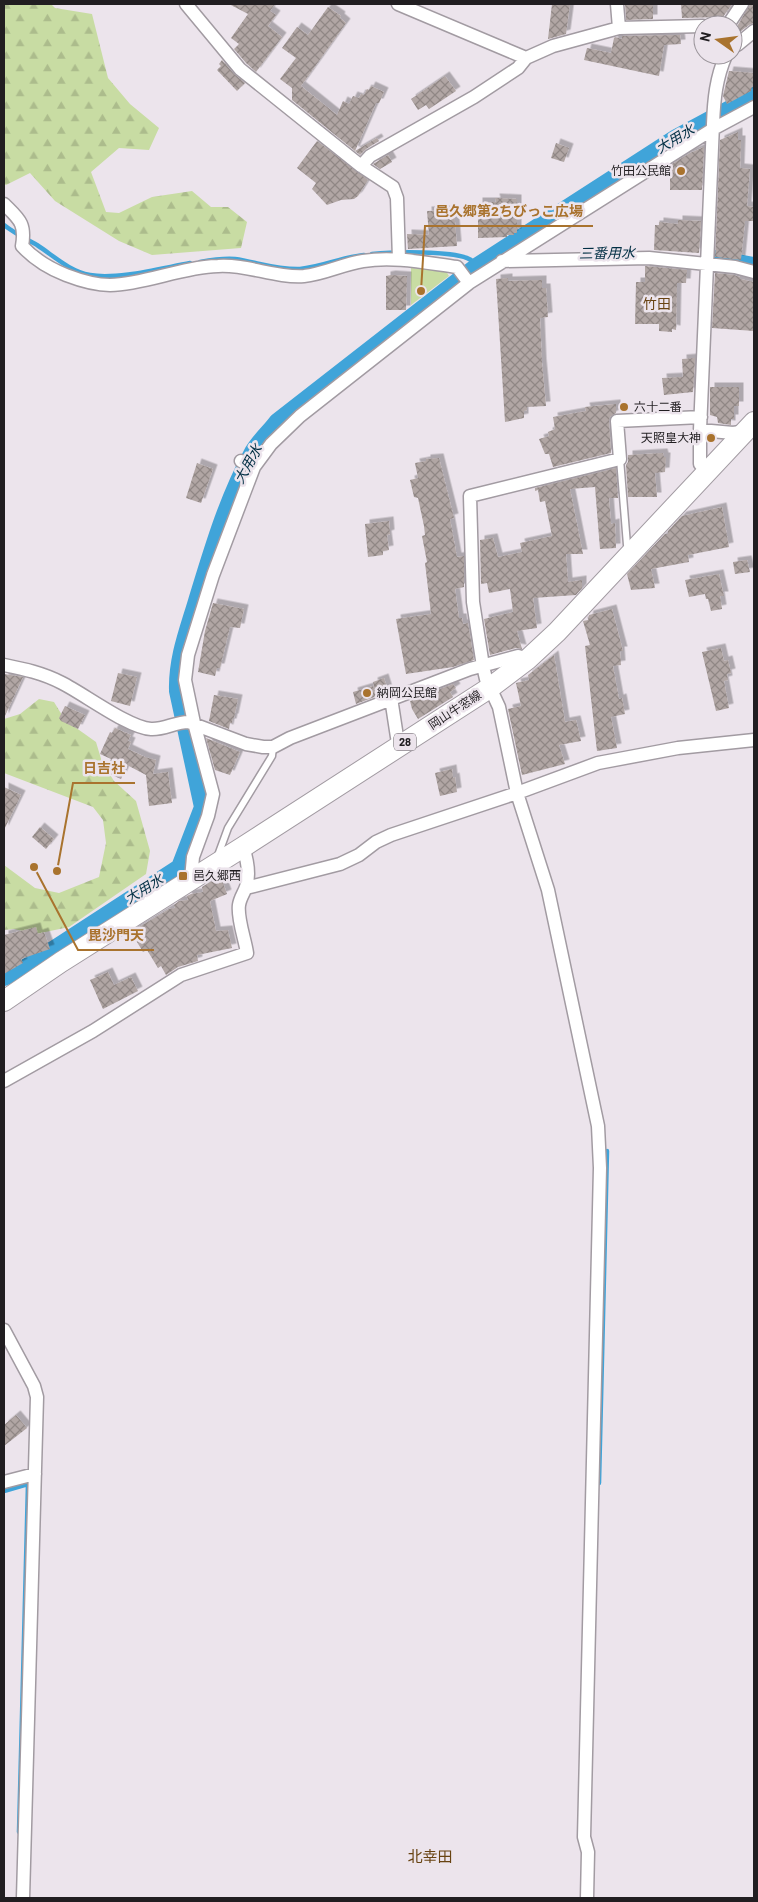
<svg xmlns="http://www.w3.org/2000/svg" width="758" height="1902" font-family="Barlow,'Noto Sans JP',sans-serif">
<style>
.forest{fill:url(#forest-firs)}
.green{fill:#c8dca3}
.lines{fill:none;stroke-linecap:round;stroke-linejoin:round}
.stream{stroke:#40a4d9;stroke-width:4.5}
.canal{stroke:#40a4d9;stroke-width:16}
.building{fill:url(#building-cross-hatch);filter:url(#shadow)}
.lane-casing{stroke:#a29ba2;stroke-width:9}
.street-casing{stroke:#a29ba2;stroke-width:15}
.primary-casing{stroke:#a29ba2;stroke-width:22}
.lane{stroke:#fff;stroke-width:6}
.street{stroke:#fff;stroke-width:12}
.primary{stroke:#fff;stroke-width:20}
.poi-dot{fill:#a9732e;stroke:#ece4ec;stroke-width:2}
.labels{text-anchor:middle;stroke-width:5;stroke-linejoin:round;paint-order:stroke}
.shield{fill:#ece4ec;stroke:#5e595e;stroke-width:1}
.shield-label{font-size:11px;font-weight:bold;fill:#211e21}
.poi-label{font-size:12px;fill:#211e21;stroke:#ece4ec;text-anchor:start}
.street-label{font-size:12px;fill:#211e21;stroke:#ece4ec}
.water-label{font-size:14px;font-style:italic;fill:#022f44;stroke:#ece4ec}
.neighbourhood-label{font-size:14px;fill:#684312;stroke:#ece4ec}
.quarter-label{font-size:15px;fill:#684312;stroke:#ece4ec}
.leader{fill:none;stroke:#a9732e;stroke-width:2}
.callout-dot{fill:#a9732e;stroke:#ece4ec;stroke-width:2}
.callout-label{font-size:14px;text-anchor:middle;font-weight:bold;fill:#a9732e;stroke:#ece4ec;stroke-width:5;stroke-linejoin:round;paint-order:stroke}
</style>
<defs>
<pattern id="forest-firs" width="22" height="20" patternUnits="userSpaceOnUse" patternTransform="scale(1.25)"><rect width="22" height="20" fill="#c8dca3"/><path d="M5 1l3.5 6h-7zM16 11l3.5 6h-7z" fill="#acbc8c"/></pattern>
<pattern id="building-cross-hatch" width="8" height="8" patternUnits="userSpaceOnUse" patternTransform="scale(1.25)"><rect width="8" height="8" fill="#b1a6a4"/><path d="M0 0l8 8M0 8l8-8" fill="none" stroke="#908785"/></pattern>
<filter id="shadow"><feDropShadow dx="4.5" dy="-4.5" stdDeviation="0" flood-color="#0004"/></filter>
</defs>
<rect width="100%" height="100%" fill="#ece4ec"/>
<path class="forest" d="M 4,4 L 51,4 L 55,8 L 92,14 L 108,78 L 130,104 L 159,128 L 149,150 L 119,148 L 91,172 L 106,212 L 119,213 L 152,197 L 192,191 L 211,207 L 228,207 L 247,222 L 241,248 L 152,255 L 119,241 L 55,201 L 30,173 L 6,185 L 4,184 Z
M 39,699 L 54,702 L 65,720 L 96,742 L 102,762 L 114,781 L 136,801 L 150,851 L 146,874 L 69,927 L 36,934 L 14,929 L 4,930 L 4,865 L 35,888 L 59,893 L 99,877 L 106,843 L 103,820 L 93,807 L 4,773 L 4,719 L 20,714 Z"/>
<path class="green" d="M 411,268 L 446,271 L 449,276 L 411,305 Z"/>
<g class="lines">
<path class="stream" d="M 4,225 C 14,233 26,239 37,245 C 54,256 69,271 90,275 C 117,280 162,268 190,263
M 372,254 C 392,252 455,250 471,260 C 473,262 474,264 476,266
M 200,262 C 211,260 224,258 235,259 C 256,262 278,270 300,269 C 322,267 342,257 364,255
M 599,1483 L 607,1151
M 4,1491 L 28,1484 L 19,1832"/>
<path class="canal" d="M 715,258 L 754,265
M 4,978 L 19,971 L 179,867 L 202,807 L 177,691 C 176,659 187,631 196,601 C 211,552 226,500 251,454 C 257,442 269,432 277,421 L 476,266 L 676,137 L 754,95"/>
</g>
<path class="building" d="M 229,4 L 275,4 L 270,11 L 276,15 L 268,26 L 282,37 L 256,72 L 246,63 L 234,49 L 239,44 L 231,38 L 248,14 Z
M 552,4 L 570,4 L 566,34 L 548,39 Z
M 625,4 L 653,4 L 653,19 L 626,20 Z
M 681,4 L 732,4 L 723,17 L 682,18 Z
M 750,4 L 754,4 L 754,23 L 749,25 L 737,34 L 735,30 Z
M 328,7 L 341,16 L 340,18 L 346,23 L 301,86 L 337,115 L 343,101 L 349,104 L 353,96 L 359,98 L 361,94 L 364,95 L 367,89 L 369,90 L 371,86 L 384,92 L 379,103 L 376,103 L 355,151 L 292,100 L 292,88 L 280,79 L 296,58 L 282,48 L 297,27 L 308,35 Z
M 680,35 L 681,44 L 664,45 L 659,76 L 584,60 L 587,48 L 611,53 L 614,38 L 615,37 L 622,39 L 622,36 Z
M 222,60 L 234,74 L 245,83 L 237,91 L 217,70 L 221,66 L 219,64 Z
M 729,71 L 754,73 L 754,85 L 752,85 L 751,91 L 727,104 L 723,96 Z
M 445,76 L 456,91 L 429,109 L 426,105 L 418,110 L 411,99 Z
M 738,132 L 738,140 L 741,140 L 740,168 L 750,169 L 747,206 L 754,207 L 754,221 L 745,221 L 741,260 L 715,257 L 720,140 Z
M 377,138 L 379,141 L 366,149 L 360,155 L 355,151 Z
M 317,141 L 368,180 L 358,196 L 354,199 L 341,200 L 327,205 L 312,189 L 316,183 L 297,168 Z
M 556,143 L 569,148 L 564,162 L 551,158 Z
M 704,147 L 702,190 L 670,190 L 670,176 L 661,176 L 661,171 L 690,153 Z
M 388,155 L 392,162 L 380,169 L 373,164 Z
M 495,198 L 517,199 L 517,233 L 514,233 L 514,235 L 507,235 L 507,237 L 478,238 L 478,202 L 496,202 Z
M 454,210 L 457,246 L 408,249 L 407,234 L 429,235 L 427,211 Z
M 678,220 L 701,221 L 699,253 L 654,250 L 655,225 L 659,225 L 659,222 L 678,224 Z
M 645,266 L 687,270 L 686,283 L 677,283 L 676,330 L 672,329 L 672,332 L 659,331 L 659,324 L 635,324 L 636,282 L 645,282 Z
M 715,273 L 734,275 L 740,277 L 740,279 L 754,282 L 754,331 L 712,328 Z
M 391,275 L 407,276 L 406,310 L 386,310 L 386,276 Z
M 508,278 L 508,281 L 542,280 L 542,288 L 546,288 L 548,317 L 540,318 L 542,363 L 546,406 L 527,407 L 527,410 L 524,411 L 524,418 L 505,422 L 496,279 Z
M 695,358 L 693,392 L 664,395 L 662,378 L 683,377 L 682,359 Z
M 710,387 L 739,387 L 739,406 L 734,406 L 734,419 L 731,419 L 731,425 L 718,423 L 717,417 L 710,415 Z
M 616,404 L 616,413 L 610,417 L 609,421 L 611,453 L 553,467 L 549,454 L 545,454 L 539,439 L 549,436 L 548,432 L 555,429 L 553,417 L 586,411 L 585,407 Z
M 663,453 L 664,457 L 666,457 L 665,472 L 655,473 L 657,497 L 628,497 L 626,465 L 628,462 L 628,455 Z
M 439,458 L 454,518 L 450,519 L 457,557 L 464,556 L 464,587 L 455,589 L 459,618 L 462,618 L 463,624 L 468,623 L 474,660 L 453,667 L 406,674 L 396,619 L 431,614 L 425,563 L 427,562 L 422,536 L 425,535 L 424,526 L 418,498 L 414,497 L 410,480 L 418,478 L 415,463 L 426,461 L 426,459 Z
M 197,463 L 213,469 L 201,503 L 186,498 Z
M 616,468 L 618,498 L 609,498 L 611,524 L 615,523 L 616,548 L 600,549 L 595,487 L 570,489 L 583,554 L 566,554 L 568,582 L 582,580 L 582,588 L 576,595 L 533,598 L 537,628 L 517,631 L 522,649 L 516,648 L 490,655 L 484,619 L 513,612 L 510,589 L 489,593 L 487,583 L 481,584 L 480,540 L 493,538 L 498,557 L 522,552 L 520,543 L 552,536 L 545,501 L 540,502 L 538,490 L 535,491 L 535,488 Z
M 722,507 L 729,547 L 688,555 L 689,562 L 651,569 L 655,588 L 631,590 L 627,574 L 665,534 L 668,534 L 668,531 L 682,516 Z
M 389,521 L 390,534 L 387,535 L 389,550 L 383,551 L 383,555 L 368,557 L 365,524 Z
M 747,560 L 750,572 L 735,574 L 733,562 Z
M 719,574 L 724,596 L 720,596 L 722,609 L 711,611 L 708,599 L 706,599 L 705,594 L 689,597 L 685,580 Z
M 213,603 L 244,609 L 240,628 L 230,627 L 220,668 L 217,668 L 215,676 L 198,672 L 205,631 Z
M 612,609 L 623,651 L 620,651 L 621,665 L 613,666 L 619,699 L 622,698 L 625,714 L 611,717 L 617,748 L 597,751 L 585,646 L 590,645 L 583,621 L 588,620 L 589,615 Z
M 721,648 L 724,661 L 728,660 L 731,673 L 727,674 L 728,680 L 724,681 L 729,708 L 716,711 L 702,652 Z
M 554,655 L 565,722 L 576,720 L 581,741 L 559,745 L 565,764 L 522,775 L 508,709 L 521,706 L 516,683 L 529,680 L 528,675 Z
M 118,673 L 137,677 L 130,706 L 111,701 Z
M 4,674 L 23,677 L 4,718 Z
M 384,678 L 388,691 L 376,695 L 373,682 Z
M 453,684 L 456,688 L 450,692 L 453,697 L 418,719 L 412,709 L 410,701 Z
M 373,686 L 377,696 L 356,704 L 353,692 Z
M 214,695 L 238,699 L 234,718 L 233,718 L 232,723 L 230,723 L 229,729 L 209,721 Z
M 65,706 L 85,715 L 78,729 L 61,721 L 59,718 Z
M 115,728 L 131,735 L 128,741 L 131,742 L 128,749 L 145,757 L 156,760 L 153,774 L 168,772 L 172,803 L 149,806 L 146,775 L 127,765 L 121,779 L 105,772 L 111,759 L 100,754 L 110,732 L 112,733 Z
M 206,738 L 240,752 L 230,775 L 215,770 Z
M 452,769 L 453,778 L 455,777 L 457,792 L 440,796 L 435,773 Z
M 4,787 L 21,795 L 4,830 Z
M 40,827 L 54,839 L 46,849 L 32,837 Z
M 222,880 L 227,894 L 210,901 L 216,931 L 228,930 L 232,948 L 197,955 L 198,961 L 178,967 L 166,975 L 161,966 L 158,968 L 147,950 L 143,952 L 131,932 L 169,909 L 175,908 L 174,905 L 179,901 L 188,900 L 187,896 L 191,894 L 203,892 L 202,887 L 210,882 Z
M 36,927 L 38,934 L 44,932 L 50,949 L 21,959 L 23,963 L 4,974 L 4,935 Z
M 108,972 L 114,985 L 131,977 L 138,991 L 103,1009 L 90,980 Z
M 16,1415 L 27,1428 L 4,1446 L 4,1425 Z"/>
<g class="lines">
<defs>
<path id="lane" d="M 620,459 L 627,545 L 631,548
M 217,858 L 228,828 L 272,756 L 273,747"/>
<path id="street" d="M 186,4 L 240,69 L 361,166 L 393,187 L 397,198 L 399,259
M 398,4 L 526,58 L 553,46 L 619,28 L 703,26
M 617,4 L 619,28
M 728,25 L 742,4
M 733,45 L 737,45 L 754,31
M 361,166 L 370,156 L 474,97 L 518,68 L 526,58
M 4,204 C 19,219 26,223 22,246 C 35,260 48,268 66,275 C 79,280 95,285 110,285 C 146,284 181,267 218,266 C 247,264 275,278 304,276 C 324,274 343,264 363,261 C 395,256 426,263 457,267 L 469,283
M 502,261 L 649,258 L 735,267 L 754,272
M 700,430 L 733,433 L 747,431
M 241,461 L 254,467
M 708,472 L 700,464 L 700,430 L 713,124 C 714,99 716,78 726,55
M 4,665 C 24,669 43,673 62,683 C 84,694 129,728 151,729 C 163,730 176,722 188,722 L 246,744 L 263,747 L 273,747 L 290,738 L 470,669 L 518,656 L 528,659
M 391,698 L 397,737 L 403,744
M 191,879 L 193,857 L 208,816 L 213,794 L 194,723 L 185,680 L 188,655 L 213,575 L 254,467 L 271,444 L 300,416 L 469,283 L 713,129 L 754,107
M 246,888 L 340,864 L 359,855 L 376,842 L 391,835 L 517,793 L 598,763 L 678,748 L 754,740
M 4,1081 L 93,1031 L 181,975 L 247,953 C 245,939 237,918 239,905 C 240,898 244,893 246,887 C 250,875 247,859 243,847
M 4,1330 L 34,1386 L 37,1397 L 23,1898
M 4,1482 L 35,1474
M 587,1898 L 588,1852 L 584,1837 L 600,1168 L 598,1126 L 548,890 L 517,793 L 499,707 L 486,679 L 483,666 L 473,602 L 470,496 L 620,459 L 617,421 L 701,417"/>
<path id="primary" d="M 4,1001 L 61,962 L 243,847 L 491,687 L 528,659 L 557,632 L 754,422"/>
</defs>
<use href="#lane" class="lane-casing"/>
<use href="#street" class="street-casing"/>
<use href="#primary" class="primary-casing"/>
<use href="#lane" class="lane"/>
<use href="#street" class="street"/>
<use href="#primary" class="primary"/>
</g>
<g class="poi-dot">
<circle cx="681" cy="171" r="5"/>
<circle cx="624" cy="407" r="5"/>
<circle cx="711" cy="438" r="5"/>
<circle cx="367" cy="693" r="5"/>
<rect x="178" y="871" width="10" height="10" rx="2.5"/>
</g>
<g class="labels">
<rect class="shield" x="394" y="733.5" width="22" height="17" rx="4"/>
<g class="shield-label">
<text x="405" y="746">28</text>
</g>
<g class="poi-label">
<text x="671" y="175" text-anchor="end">竹田公民館</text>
<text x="634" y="411">六十二番</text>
<text x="701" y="442" text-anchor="end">天照皇大神</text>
<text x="377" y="697">納岡公民館</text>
<text x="193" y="880">邑久郷西</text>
</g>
<g class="street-label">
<text transform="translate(455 710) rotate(-33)" y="4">岡山牛窓線</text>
</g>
<g class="water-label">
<text transform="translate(675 139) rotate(-31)" y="5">大用水</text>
<text transform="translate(607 253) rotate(-1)" y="5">三番用水</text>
<text transform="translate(248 464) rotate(-61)" y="5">大用水</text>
<text transform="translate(144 889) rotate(-32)" y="5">大用水</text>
</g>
<g class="neighbourhood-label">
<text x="657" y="309">竹田</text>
</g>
<g class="quarter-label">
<text x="430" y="1862">北幸田</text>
</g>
</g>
<path class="leader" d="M421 291L425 226H593M57 871L73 783H135M34 867L78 950H154"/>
<g class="callout-dot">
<circle cx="421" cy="291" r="5"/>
<circle cx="57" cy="871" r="5"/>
<circle cx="34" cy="867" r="5"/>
</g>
<g class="callout-label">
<text x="509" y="216">邑久郷第2ちびっこ広場</text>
<text x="104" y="773">日吉社</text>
<text x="116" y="940">毘沙門天</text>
</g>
<rect width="758" height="1902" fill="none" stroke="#211e21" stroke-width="10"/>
<g transform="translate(718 40) rotate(284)"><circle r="24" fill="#ece4ec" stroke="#9b959b"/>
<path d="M0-4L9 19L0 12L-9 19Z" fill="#a9732e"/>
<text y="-8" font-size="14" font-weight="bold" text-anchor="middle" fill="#211e21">N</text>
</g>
</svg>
